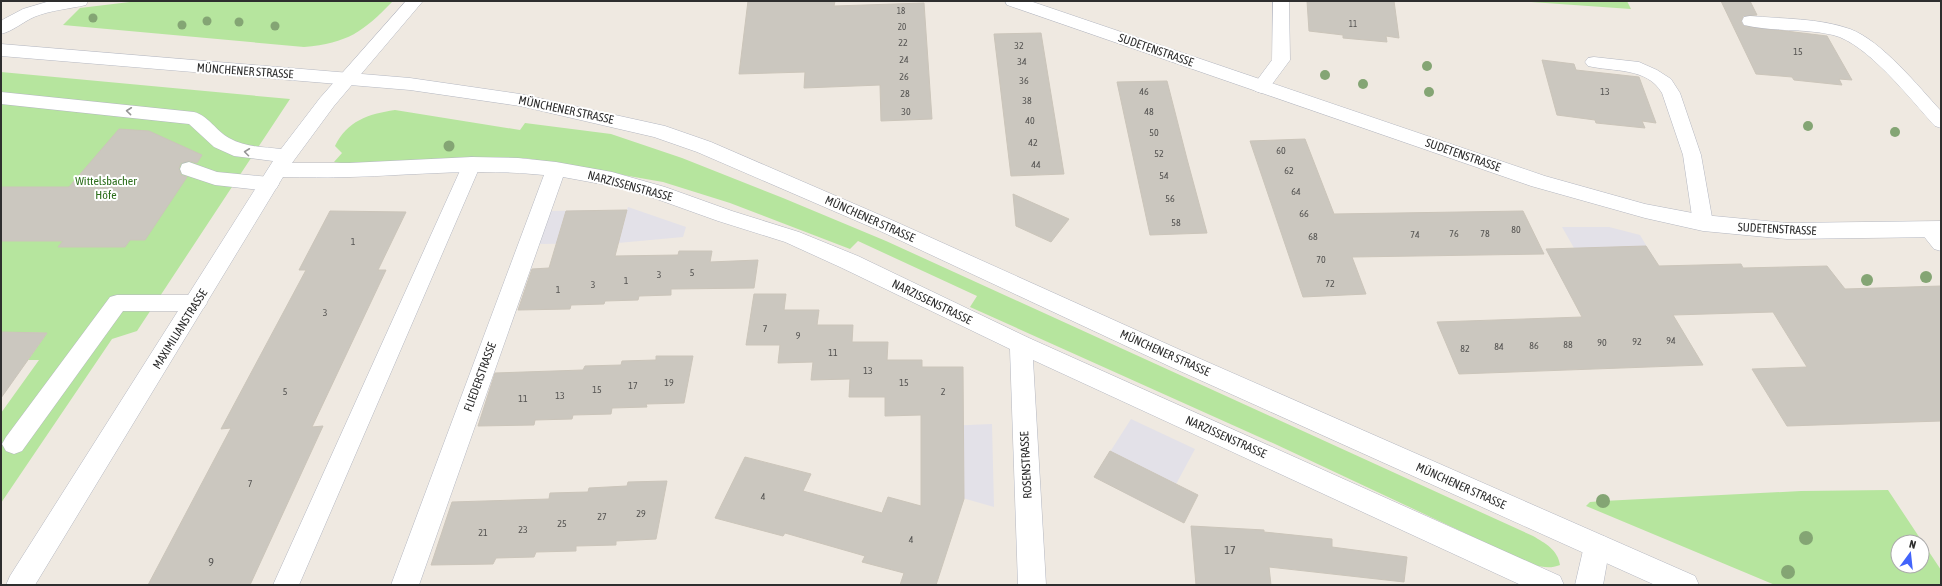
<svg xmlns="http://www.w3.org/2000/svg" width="1942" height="586" font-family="'Asap Condensed',sans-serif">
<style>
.industrial{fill:#e3e1e8}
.green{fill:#b6e59e;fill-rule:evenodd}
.building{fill:#cbc7bf;stroke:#cbc5ba}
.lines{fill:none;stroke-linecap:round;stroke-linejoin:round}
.service-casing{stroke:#b4b7c1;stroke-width:1}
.minor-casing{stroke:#b4b7c1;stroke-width:1}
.tertiary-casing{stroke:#b4b7c1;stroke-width:1}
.service{fill:#fff;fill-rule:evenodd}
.minor{fill:#fff;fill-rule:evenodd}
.tertiary{fill:#fff;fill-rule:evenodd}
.tree{fill:#84a574}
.oneway{stroke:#969696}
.labels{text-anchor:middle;stroke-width:4;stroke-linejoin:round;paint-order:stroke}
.far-number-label{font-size:9px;fill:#555452}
.number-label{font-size:10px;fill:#555452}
.street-label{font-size:12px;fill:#2e2e2e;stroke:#fff}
.park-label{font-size:12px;fill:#2c6e1b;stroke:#fff}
.near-number-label{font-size:12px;fill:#555452}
</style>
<rect width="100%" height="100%" fill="#efe9e1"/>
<path class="industrial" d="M 628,207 L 686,227 L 683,237 L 618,243 L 539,244 L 551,211 L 627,210 Z
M 1562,227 L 1609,227 L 1640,235 L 1677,297 L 1648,293 L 1571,297 L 1546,249 L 1574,248 Z
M 1131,419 L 1195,449 L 1161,512 L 1094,477 Z
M 992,424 L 994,507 L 924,487 L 921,427 Z"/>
<path class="green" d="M 138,1 L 393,1 C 363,32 348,43 304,47 L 63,25 L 80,8 Z
M 1518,1 L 1627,1 L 1631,9 Z
M 1,72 L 290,99 L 137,331 L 112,339 L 1,503 L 1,413 L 39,360 L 28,360 L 47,333 L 1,332 Z
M 395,110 L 520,130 L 525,123 L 611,134 L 682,158 L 783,198 L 886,241 L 1533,536 C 1545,543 1558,550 1560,565 C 1550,569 1543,567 1533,565 L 1275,444 L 970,307 L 977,296 L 858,241 L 850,249 L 730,203 L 663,182 L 525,158 L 355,165 L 334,162 L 342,153 L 335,146 C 347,121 368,114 395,110 Z
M 1888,490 L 1941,570 L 1941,585 L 1775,585 L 1586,506 L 1590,502 L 1603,501 L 1801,491 ZM 1898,542 L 1922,542 L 1922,566 L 1898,566 Z"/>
<path class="building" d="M 748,1 L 835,1 L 834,6 L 924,3 L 932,119 L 881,121 L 880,85 L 804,88 L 805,72 L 739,74 Z
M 1307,1 L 1394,1 L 1399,38 L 1386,36 L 1387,42 L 1343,38 L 1343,35 L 1309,31 Z
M 1721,1 L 1750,1 L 1757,15 L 1743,16 L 1741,22 L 1744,26 L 1827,36 L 1852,80 L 1839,79 L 1842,85 L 1794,80 L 1792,77 L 1756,74 Z
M 1041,33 L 1064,174 L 1011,176 L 994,34 Z
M 1542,60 L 1574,64 L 1576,70 L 1639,77 L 1656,123 L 1642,121 L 1645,128 L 1596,123 L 1595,120 L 1557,115 Z
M 1167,81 L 1187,159 L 1207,233 L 1150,235 L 1117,82 Z
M 119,129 L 149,131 L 202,155 L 197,163 L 189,161 L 181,163 L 179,168 L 181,175 L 187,177 L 145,240 L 130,240 L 125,247 L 58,247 L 63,241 L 1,241 L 1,187 L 69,187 Z
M 1305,139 L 1334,214 L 1523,211 L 1544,254 L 1352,257 L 1366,294 L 1303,297 L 1250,141 Z
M 1013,194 L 1069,219 L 1051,242 L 1016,226 Z
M 627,210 L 615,256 L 678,255 L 679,251 L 712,251 L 710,262 L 758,260 L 754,288 L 671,289 L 671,295 L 639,296 L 638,300 L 605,301 L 604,304 L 571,305 L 570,309 L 518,310 L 532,269 L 549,268 L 566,211 Z
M 330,211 L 406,212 L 378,270 L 386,270 L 312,427 L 323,426 L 250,585 L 148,585 L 231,428 L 221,429 L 306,270 L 299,270 Z
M 1646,246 L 1659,266 L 1741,264 L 1743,268 L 1827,266 L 1845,289 L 1941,286 L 1941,421 L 1787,426 L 1752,369 L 1807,367 L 1773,312 L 1673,315 L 1703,365 L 1459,374 L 1437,322 L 1582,317 L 1546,249 Z
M 754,294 L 786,294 L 784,310 L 819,310 L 817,325 L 853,325 L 852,342 L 888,342 L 887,360 L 922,360 L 922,367 L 963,367 L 964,499 L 936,585 L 900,585 L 904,573 L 862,562 L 865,556 L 785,533 L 783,536 L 715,518 L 745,457 L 811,474 L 803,491 L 882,513 L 888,497 L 921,506 L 921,415 L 885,416 L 885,397 L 849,397 L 850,379 L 811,380 L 813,362 L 778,363 L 780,345 L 746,345 Z
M 1,332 L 47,333 L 1,398 Z
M 656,356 L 693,356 L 684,403 L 646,404 L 647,407 L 612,408 L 611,414 L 573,415 L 572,419 L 535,420 L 534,425 L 478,426 L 495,373 L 583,370 L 585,366 L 621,365 L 622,361 L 656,360 Z
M 1110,451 L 1198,495 L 1184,523 L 1094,477 Z
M 667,481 L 656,539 L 616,541 L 616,545 L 576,546 L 576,551 L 536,552 L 534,557 L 496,558 L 493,564 L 431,565 L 452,502 L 549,499 L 550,493 L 588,492 L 589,488 L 627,486 L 628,482 Z
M 1191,526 L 1264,530 L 1264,532 L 1332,539 L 1332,547 L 1407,557 L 1404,582 L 1269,567 L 1271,585 L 1196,585 Z"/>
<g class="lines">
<defs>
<path id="service" d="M 1273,1 L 1289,1 L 1290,60 L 1267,91 L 1261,93 L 1255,91 L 1252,87 L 1272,60 Z
M 1750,16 C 1783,19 1819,18 1850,29 C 1882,41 1918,86 1941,111 L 1941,128 L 1935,126 C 1911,100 1867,43 1833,35 C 1804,28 1773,32 1744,25 L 1742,21 L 1744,17 Z
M 1594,57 L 1639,62 L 1657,70 L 1671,79 L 1680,93 L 1701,155 L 1713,223 L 1710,228 L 1703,230 L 1696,228 L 1693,223 L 1683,155 L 1662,93 C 1647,67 1613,72 1588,66 L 1585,62 L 1588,58 Z
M 472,157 L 479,159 L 481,164 L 299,585 L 273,585 L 463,164 L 465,159 Z
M 189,162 L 217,172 L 269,177 L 276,179 L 279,184 L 276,189 L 269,191 L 215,185 L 182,174 L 180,169 L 182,164 Z
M 1928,222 L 1935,224 L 1941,231 L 1941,251 L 1934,249 L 1918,229 L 1921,224 Z
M 117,295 L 196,295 L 203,297 L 207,303 L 203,309 L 196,311 L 123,311 L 22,451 L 14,454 L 6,451 L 2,444 L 6,437 L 110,297 Z"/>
<path id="minor" d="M 50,1 L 88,1 L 86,5 C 69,9 51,10 34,17 C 23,22 13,31 1,34 L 1,21 L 4,19 L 23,9 Z
M 406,1 L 423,1 L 334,106 L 292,163 L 349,163 L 472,157 L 518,158 L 556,162 L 612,172 L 665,187 L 732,211 L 799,232 L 858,256 L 1029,338 L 1560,576 L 1564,585 L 1521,585 L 1033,360 L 1046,585 L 1018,585 L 1010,349 L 842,268 L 785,242 L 718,221 L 651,197 L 612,186 L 563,177 L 419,585 L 391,585 L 544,175 C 479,168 415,175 350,177 C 328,178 305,177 283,177 L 35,585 L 6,585 L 10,576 L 273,161 L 234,156 L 214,147 L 189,124 L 1,104 L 1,92 L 194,112 C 209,116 216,131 229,138 C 245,147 263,147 281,149 L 320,98 Z
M 1005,1 L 1030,1 L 1545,176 L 1645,204 L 1703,215 L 1787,223 L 1941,221 L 1941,237 L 1787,239 L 1703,231 L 1645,218 L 1531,186 L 1007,5 Z
M 1597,534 L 1606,537 L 1610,546 L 1603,585 L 1575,585 L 1584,546 L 1588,537 Z"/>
<path id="tertiary" d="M 1,44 L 410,78 L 520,94 L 665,126 L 711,142 L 894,221 L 1187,353 L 1695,576 L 1699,585 L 1655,585 L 1171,367 L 880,231 L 697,152 L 654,137 L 520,106 L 410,90 L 1,56 Z"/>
</defs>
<use href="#service" class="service-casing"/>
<use href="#minor" class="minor-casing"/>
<use href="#tertiary" class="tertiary-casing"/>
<use href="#service" class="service"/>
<use href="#minor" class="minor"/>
<use href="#tertiary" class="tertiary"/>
</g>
<g class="tree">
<circle cx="93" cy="18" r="4.5"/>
<circle cx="207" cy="21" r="4.5"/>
<circle cx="239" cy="22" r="4.5"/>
<circle cx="182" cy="25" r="4.5"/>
<circle cx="275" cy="26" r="4.5"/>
<circle cx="1427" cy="66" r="5"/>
<circle cx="1325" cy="75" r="5"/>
<circle cx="1363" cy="84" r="5"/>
<circle cx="1429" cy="92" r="5"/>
<circle cx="1808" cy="126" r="5"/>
<circle cx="1895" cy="132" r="5"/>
<circle cx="449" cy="146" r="5.5"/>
<circle cx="1926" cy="277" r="6"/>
<circle cx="1867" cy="280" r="6"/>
<circle cx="1603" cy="501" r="7"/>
<circle cx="1806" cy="538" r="7"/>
<circle cx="1788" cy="572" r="7"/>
</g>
<defs><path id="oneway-chevron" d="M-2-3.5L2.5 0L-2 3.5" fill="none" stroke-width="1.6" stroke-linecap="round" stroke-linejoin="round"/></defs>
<g class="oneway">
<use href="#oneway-chevron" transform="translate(129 111) rotate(-174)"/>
<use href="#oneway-chevron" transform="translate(247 152) rotate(-173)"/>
</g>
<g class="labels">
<g class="far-number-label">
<text x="901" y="14">18</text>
<text x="1353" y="27">11</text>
<text x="902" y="30">20</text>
</g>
<g class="number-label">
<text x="903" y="46">22</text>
<text x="1019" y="49">32</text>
<text x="1798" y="55">15</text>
<text x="904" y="63">24</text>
<text x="1022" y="65">34</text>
<text x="904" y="80">26</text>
<text x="1024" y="84">36</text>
<text x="1144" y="95">46</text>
<text x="1605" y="95">13</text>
<text x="905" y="97">28</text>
<text x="1027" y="104">38</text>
<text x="906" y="115">30</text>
<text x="1149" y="115">48</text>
<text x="1030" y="124">40</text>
<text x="1154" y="136">50</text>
<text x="1033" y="146">42</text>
<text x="1281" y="154">60</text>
<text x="1159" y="157">52</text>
<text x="1036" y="168">44</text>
<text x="1289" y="174">62</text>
<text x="1164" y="179">54</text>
<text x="1296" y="195">64</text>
<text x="1170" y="202">56</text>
<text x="1304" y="217">66</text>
<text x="1176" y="226">58</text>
<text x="1516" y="233">80</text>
<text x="1454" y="237">76</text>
<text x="1485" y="237">78</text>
<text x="1415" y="238">74</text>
<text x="1313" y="240">68</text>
<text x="353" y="245">1</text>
<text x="1321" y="263">70</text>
<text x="692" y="276">5</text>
<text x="659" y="278">3</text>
<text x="626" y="284">1</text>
<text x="1330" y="287">72</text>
<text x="593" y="288">3</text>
<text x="558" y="293">1</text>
<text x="325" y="316">3</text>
<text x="765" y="332">7</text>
<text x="798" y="339">9</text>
<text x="1671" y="344">94</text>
<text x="1637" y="345">92</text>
<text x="1602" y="346">90</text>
<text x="1568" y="348">88</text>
<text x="1534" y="349">86</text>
<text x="1499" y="350">84</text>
<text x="1465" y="352">82</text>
<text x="833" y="356">11</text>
<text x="868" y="374">13</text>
<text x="669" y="386">19</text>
<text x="904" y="386">15</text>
<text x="633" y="389">17</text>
<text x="597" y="393">15</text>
<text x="285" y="395">5</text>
<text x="943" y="395">2</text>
<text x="560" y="399">13</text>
<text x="523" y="402">11</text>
<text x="250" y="487">7</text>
<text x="763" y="500">4</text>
<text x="641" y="517">29</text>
<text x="602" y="520">27</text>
<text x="562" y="527">25</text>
<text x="523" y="533">23</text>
<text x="483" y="536">21</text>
<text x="911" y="543">4</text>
</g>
<g class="street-label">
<text transform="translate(1156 50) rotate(19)" y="4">SUDETENSTRASSE</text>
<text transform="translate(245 71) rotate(4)" y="4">MÜNCHENER STRASSE</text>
<text transform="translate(566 110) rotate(12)" y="4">MÜNCHENER STRASSE</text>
<text transform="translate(1463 155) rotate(19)" y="4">SUDETENSTRASSE</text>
<text transform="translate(630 186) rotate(15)" y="4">NARZISSENSTRASSE</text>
<text transform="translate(870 219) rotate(24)" y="4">MÜNCHENER STRASSE</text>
<text transform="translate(1777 229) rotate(3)" y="4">SUDETENSTRASSE</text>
<text transform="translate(932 302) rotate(26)" y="4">NARZISSENSTRASSE</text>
<text transform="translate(180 329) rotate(-58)" y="4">MAXIMILIANSTRASSE</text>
<text transform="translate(1165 353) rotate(24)" y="4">MÜNCHENER STRASSE</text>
<text transform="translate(480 377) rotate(-70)" y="4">FLIEDERSTRASSE</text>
<text transform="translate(1226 437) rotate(24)" y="4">NARZISSENSTRASSE</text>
<text transform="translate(1026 465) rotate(-93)" y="4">ROSENSTRASSE</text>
<text transform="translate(1461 486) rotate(24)" y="4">MÜNCHENER STRASSE</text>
</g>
<g class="park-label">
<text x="106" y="185">Wittelsbacher<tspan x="106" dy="14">Höfe</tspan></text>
</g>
<g class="near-number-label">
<text x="1230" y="554">17</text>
<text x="211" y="566">9</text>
</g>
</g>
<rect width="1942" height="586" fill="none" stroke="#2e2e2e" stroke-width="4"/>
<g transform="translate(1910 554) rotate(15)"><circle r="19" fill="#ffffff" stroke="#ababab"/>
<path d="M0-3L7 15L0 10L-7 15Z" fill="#4264fb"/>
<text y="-6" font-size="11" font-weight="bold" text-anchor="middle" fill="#2e2e2e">N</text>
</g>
</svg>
